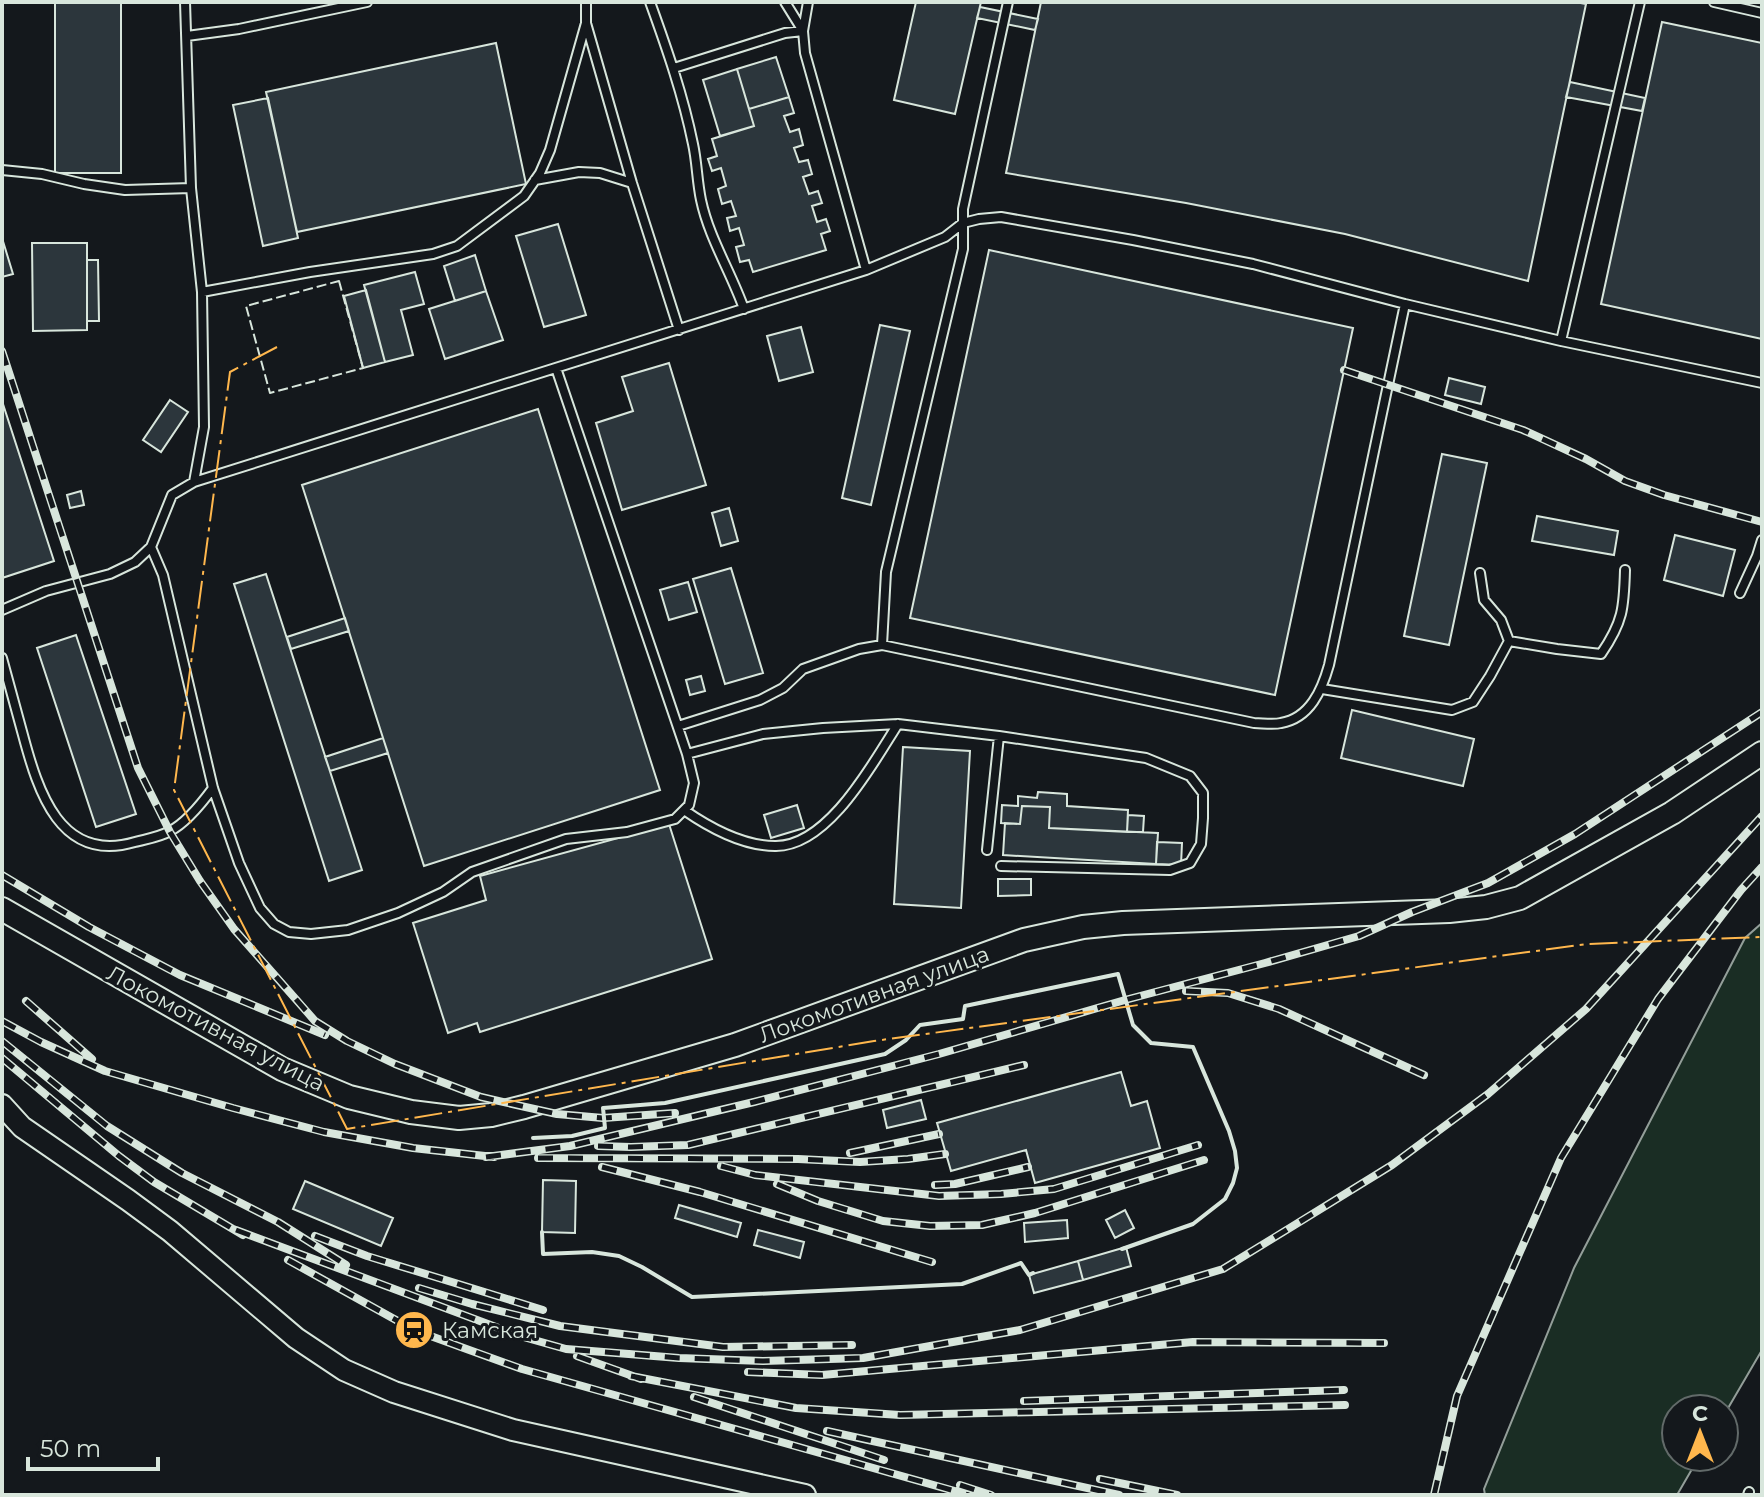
<svg xmlns="http://www.w3.org/2000/svg" width="1764" height="1497" font-family="Montserrat,sans-serif">
<style>
.green{fill:#1a2d24;stroke:#939e99;stroke-width:2}
.building{fill:#2c363c;stroke:#d8e6dc;stroke-width:2}
.lines{fill:none;stroke-linecap:round;stroke-linejoin:round}
.service-casing{stroke:#d8e6dc;stroke-width:12}
.tertiary-casing{stroke:#d8e6dc;stroke-width:24}
.secondary-casing{stroke:#d8e6dc;stroke-width:26}
.service{stroke:#14181c;stroke-width:8}
.tertiary{stroke:#14181c;stroke-width:20}
.secondary{stroke:#14181c;stroke-width:22}
.rail-casing{stroke:#d8e6dc;stroke-width:8}
.rail{stroke:#14181c;stroke-width:5;stroke-dasharray:15;stroke-linecap:butt}
.fence{stroke:#d8e6dc;stroke-width:2;stroke-dasharray:10 4;stroke-linecap:butt}
.wall{stroke:#d8e6dc;stroke-width:4}
.power{stroke:#ffb74d;stroke-width:2;stroke-dasharray:28 6 4 6;stroke-linecap:butt}
.labels{text-anchor:middle;stroke-width:6;stroke-linejoin:round;paint-order:stroke}
.street-label{font-size:22px;fill:#d8e6dc;stroke:#14181c}
.poi-label{font-size:22px;fill:#d8e6dc;stroke:#14181c;text-anchor:start}
</style>
<rect width="100%" height="100%" fill="#14181c"/>
<path class="green" d="M 1762,923 L 1762,1350 L 1724,1415 L 1724,1409 L 1676,1409 L 1676,1457 L 1699,1457 L 1677,1495 L 1485,1495 L 1484,1489 L 1574,1268 L 1745,938 Z"/>
<path class="building" d="M 55,2 L 121,2 L 121,173 L 55,173 Z
M 916,2 L 981,2 L 955,114 L 894,100 Z
M 1041,2 L 1575,2 L 1586,4 L 1528,281 L 1345,234 L 1186,203 L 1006,173 Z
M 980,7 L 1038,19 L 1035,30 L 977,18 Z
M 1662,22 L 1762,43 L 1762,339 L 1601,304 Z
M 496,43 L 526,184 L 297,232 L 266,92 Z
M 776,57 L 789,97 L 749,109 L 737,69 Z
M 737,69 L 754,126 L 720,136 L 703,80 Z
M 1570,82 L 1645,98 L 1642,111 L 1566,97 Z
M 789,97 L 794,113 L 784,116 L 790,132 L 799,129 L 803,145 L 794,148 L 799,162 L 808,160 L 812,174 L 803,177 L 809,194 L 818,191 L 822,203 L 812,206 L 817,222 L 826,219 L 830,231 L 821,234 L 826,250 L 753,272 L 749,260 L 740,262 L 736,247 L 744,245 L 739,228 L 730,231 L 727,218 L 736,216 L 731,201 L 722,204 L 718,189 L 726,186 L 721,168 L 712,171 L 708,159 L 717,156 L 712,139 L 754,126 L 749,109 Z
M 268,98 L 298,238 L 263,246 L 233,105 Z
M 558,224 L 586,315 L 544,327 L 516,236 Z
M 2,238 L 13,274 L 2,277 Z
M 32,243 L 87,243 L 87,330 L 33,331 Z
M 989,250 L 1353,328 L 1275,695 L 910,618 Z
M 475,255 L 486,291 L 455,301 L 444,266 Z
M 87,260 L 98,260 L 99,321 L 87,321 Z
M 415,272 L 424,304 L 401,310 L 413,355 L 385,362 L 364,285 Z
M 366,290 L 385,362 L 363,368 L 344,296 Z
M 486,291 L 503,340 L 445,359 L 429,309 Z
M 880,325 L 910,331 L 871,505 L 842,498 Z
M 801,327 L 813,372 L 779,381 L 767,336 Z
M 669,363 L 706,485 L 622,510 L 596,423 L 633,411 L 622,377 Z
M 1449,378 L 1485,387 L 1481,404 L 1445,395 Z
M 170,400 L 188,412 L 161,452 L 143,440 Z
M 2,401 L 54,561 L 2,578 Z
M 538,409 L 660,790 L 424,866 L 302,485 Z
M 1442,454 L 1487,463 L 1449,645 L 1404,636 Z
M 81,491 L 84,505 L 70,508 L 67,495 Z
M 729,508 L 738,541 L 721,546 L 712,513 Z
M 1537,516 L 1618,531 L 1614,555 L 1532,541 Z
M 1675,535 L 1735,550 L 1723,596 L 1664,580 Z
M 731,568 L 763,673 L 725,684 L 693,579 Z
M 266,574 L 362,870 L 329,881 L 234,584 Z
M 688,582 L 697,612 L 669,620 L 660,590 Z
M 345,618 L 349,631 L 291,649 L 287,637 Z
M 76,635 L 136,814 L 96,827 L 37,648 Z
M 701,676 L 705,691 L 690,695 L 686,680 Z
M 1352,710 L 1474,739 L 1463,786 L 1341,758 Z
M 383,738 L 388,753 L 330,771 L 325,757 Z
M 903,747 L 970,751 L 961,908 L 894,904 Z
M 1038,792 L 1067,794 L 1067,806 L 1128,810 L 1127,832 L 1049,828 L 1050,807 L 1022,806 L 1020,824 L 1001,823 L 1002,805 L 1018,806 L 1018,796 L 1037,798 Z
M 797,805 L 804,828 L 771,838 L 764,815 Z
M 1022,806 L 1050,807 L 1049,828 L 1158,833 L 1156,864 L 1003,855 L 1005,823 L 1020,824 Z
M 1128,815 L 1144,816 L 1143,832 L 1127,832 Z
M 669,824 L 712,959 L 480,1032 L 477,1023 L 448,1033 L 413,923 L 486,900 L 480,876 Z
M 1157,842 L 1182,843 L 1181,865 L 1156,864 Z
M 998,879 L 1031,879 L 1031,895 L 998,896 Z
M 1121,1072 L 1131,1106 L 1147,1101 L 1160,1148 L 1035,1183 L 1026,1150 L 951,1171 L 937,1123 Z
M 921,1100 L 926,1119 L 887,1128 L 883,1110 Z
M 543,1180 L 576,1181 L 575,1233 L 542,1232 Z
M 305,1181 L 393,1218 L 381,1246 L 293,1209 Z
M 679,1205 L 741,1223 L 737,1237 L 675,1218 Z
M 1125,1210 L 1134,1228 L 1115,1238 L 1106,1220 Z
M 1067,1220 L 1068,1238 L 1025,1242 L 1024,1223 Z
M 758,1230 L 804,1242 L 800,1258 L 754,1245 Z
M 1126,1247 L 1131,1266 L 1083,1280 L 1078,1261 Z
M 1078,1261 L 1083,1280 L 1034,1293 L 1029,1275 Z"/>
<g class="lines">
<defs>
<path id="service" d="M 185,2 L 191,188 L 202,292 L 204,427 L 194,482
M 586,2 L 586,23 L 632,183 L 679,330
M 650,2 C 667,49 683,95 693,144 C 697,162 697,181 701,200 C 709,238 731,272 744,309
M 808,2 L 803,31 L 805,53 L 866,270
M 1714,2 L 1762,13
M 187,36 L 239,29 L 367,2
M 674,68 L 785,33 L 803,31 L 785,2
M 2,170 L 42,174 L 84,184 L 125,190 L 191,188
M 535,180 L 579,172 L 600,173 L 632,183
M 202,292 L 310,272 L 433,254 L 457,246 L 524,196 L 540,173 L 550,150 L 586,23
M 1561,341 L 1640,2
M 151,547 L 163,575 L 213,788 L 239,863 L 260,908 L 274,924 L 289,932 L 311,934 L 348,930 L 398,913 L 443,892 L 472,872 L 566,839 L 627,832 L 675,819 L 689,805 L 694,783 L 687,754 L 556,368
M 1740,593 L 1757,556 L 1762,540
M 2,610 L 46,591 L 110,574 L 135,562 L 151,547 L 172,495 L 194,482 L 866,270 L 945,237 L 963,223 L 979,219 L 1001,217 L 1133,240 L 1253,264 L 1405,304 L 1561,341 L 1762,383
M 1509,641 L 1557,649 L 1601,654 C 1623,622 1624,608 1625,570
M 882,645 L 886,572 L 963,249 L 963,209 L 1008,2
M 2,658 C 9,684 16,710 23,735 C 38,791 60,864 135,842 C 146,839 160,837 170,831 C 186,823 202,803 213,788
M 1322,689 L 1452,710 L 1473,702 L 1490,676 L 1509,641 L 1501,620 L 1484,600 L 1480,573
M 678,726 L 760,700 L 783,688 L 803,669 L 859,649 L 882,645 L 1254,723 C 1262,723 1273,725 1281,723 C 1310,718 1322,690 1329,665 L 1405,304
M 687,754 L 763,734 L 823,728 L 898,724 L 999,736 L 1146,758 L 1190,776 L 1203,793 L 1203,818 L 1201,844 L 1190,863 L 1170,870 L 1001,866
M 684,810 C 710,828 742,846 775,846 C 828,847 873,763 898,724
M 987,850 L 999,736
M 1748,1495 L 1749,1492"/>
<path id="tertiary" d="M 2,1105 L 22,1127 L 128,1200 L 170,1231 L 296,1338 L 344,1370 L 394,1392 L 513,1430 L 805,1495"/>
<path id="secondary" d="M 2,909 L 282,1069 L 349,1097 L 411,1112 L 459,1118 L 491,1115 L 524,1107 L 735,1045 L 1024,940 L 1083,927 L 1123,923 L 1449,911 L 1486,907 L 1520,898 L 1672,813 L 1762,753"/>
</defs>
<use href="#service" class="service-casing"/>
<use href="#tertiary" class="tertiary-casing"/>
<use href="#secondary" class="secondary-casing"/>
<use href="#service" class="service"/>
<use href="#tertiary" class="tertiary"/>
<use href="#secondary" class="secondary"/>
<defs>
<path id="rail" d="M 2,351 L 138,768 L 170,832 L 200,881 L 234,929 L 315,1021 L 347,1041 L 395,1064 L 481,1097 L 557,1114 L 603,1118 L 675,1113
M 1344,370 L 1523,430 L 1586,459 L 1625,481 L 1664,495 L 1762,522
M 2,875 L 89,927 L 180,975 L 325,1035
M 1186,991 L 1228,993 L 1279,1009 L 1424,1075
M 26,1001 L 92,1059
M 2,1021 L 41,1042 L 105,1071 L 233,1108 L 324,1132 L 413,1148 L 494,1157
M 2,1041 L 107,1126 L 182,1173 L 278,1222 L 346,1265
M 2,1058 L 119,1156 L 154,1182 L 243,1235
M 598,1146 L 631,1147 L 688,1145 L 1024,1065
M 850,1153 L 939,1134
M 486,1157 L 570,1146 L 754,1102 L 939,1054 L 1125,1000 L 1265,963 L 1359,936 L 1412,912 L 1488,883 L 1575,834 L 1762,712
M 538,1158 L 798,1159 L 860,1162 L 908,1159 L 945,1154
M 721,1166 L 755,1175 L 939,1196 L 1001,1194 L 1054,1189 L 1198,1145
M 602,1167 L 700,1192 L 932,1262
M 777,1184 L 818,1201 L 883,1221 L 930,1226 L 982,1225 L 1035,1213 L 1204,1160
M 935,1185 L 955,1184 L 1028,1167
M 236,1230 L 520,1336 L 566,1349 L 679,1358 L 763,1361 L 863,1358 L 1020,1330 L 1223,1269 L 1392,1165 L 1488,1094 L 1586,1009 L 1762,816
M 315,1236 L 367,1256 L 543,1310
M 288,1260 L 414,1330 L 522,1369 L 969,1495
M 419,1288 L 472,1304 L 560,1326 L 723,1347 L 852,1345
M 577,1356 L 641,1379
M 748,1372 L 822,1375 L 1193,1342 L 1384,1343
M 631,1376 L 796,1408 L 900,1415 L 1345,1405
M 694,1397 L 884,1460
M 1024,1401 L 1344,1390
M 827,1431 L 1119,1495
M 1100,1479 L 1177,1495
M 960,1485 L 991,1495
M 1434,1495 L 1457,1396 L 1561,1158 L 1658,999 L 1741,890 L 1762,867"/>
</defs>
<use href="#rail" class="rail-casing"/>
<use href="#rail" class="rail"/>
<path class="fence" d="M 339,281 L 363,368 L 270,393 L 246,306 Z"/>
<path class="wall" d="M 533,1138 L 572,1136 L 605,1128 L 603,1108 L 665,1103 L 885,1054 L 906,1040 L 920,1025 L 963,1019 L 965,1006 L 1118,974 L 1133,1025 L 1151,1043 L 1193,1047 L 1229,1131 L 1235,1151 L 1237,1168 L 1233,1183 L 1225,1199 L 1193,1224 L 1122,1249
M 542,1232 L 543,1254 L 592,1252 L 619,1256 L 642,1267 L 692,1297 L 962,1284 L 1021,1263 L 1029,1275 L 1033,1273"/>
<path class="power" d="M 277,347 L 230,372 L 174,790 L 347,1129 L 874,1041 L 1587,944 L 1762,937"/>
</g>
<defs>
<symbol id="station-disc" viewBox="-11 -11 22 22"><circle r="9.5" fill="#ffb74d" stroke="#14181c"/><path d="M-3-6H3Q5-6 5-4V2Q5 4 3 4L4.5 6H3L1.5 4h-3L-3 6H-4.5L-3 4Q-5 4-5 2V-4Q-5-6-3-6ZM-3.5-4v3h7v-3ZM-3.5 1v1.5H-2V1ZM2 1v1.5H3.5V1Z" fill="#111"/></symbol>
</defs>
<g fill-rule="evenodd">
<use href="#station-disc" x="392" y="1308" width="44" height="44"/>
</g>
<g class="labels">
<g class="street-label">
<text transform="translate(874 994) rotate(-20)" y="8">Локомотивная улица</text>
<text transform="translate(216 1028) rotate(28)" y="8">Локомотивная улица</text>
</g>
<g class="poi-label">
<text x="442" y="1338">Камская</text>
</g>
</g>
<rect width="1764" height="1497" fill="none" stroke="#d8e6dc" stroke-width="8"/>
<g transform="translate(1700 1433)"><circle r="38" fill="#14181c" stroke="#626a69" stroke-width="2"/>
<path d="M0-6L14 30L0 20L-14 30Z" fill="#ffb74d"/>
<text y="-12" font-size="22" font-weight="bold" text-anchor="middle" fill="#d8e6dc">С</text>
</g>
<path d="M28 1457v12h130v-12" fill="none" stroke="#d8e6dc" stroke-width="4"/>
<text x="40" y="1457" font-size="24" fill="#d8e6dc" stroke="#14181c" stroke-width="6" paint-order="stroke">50 m</text>
</svg>
